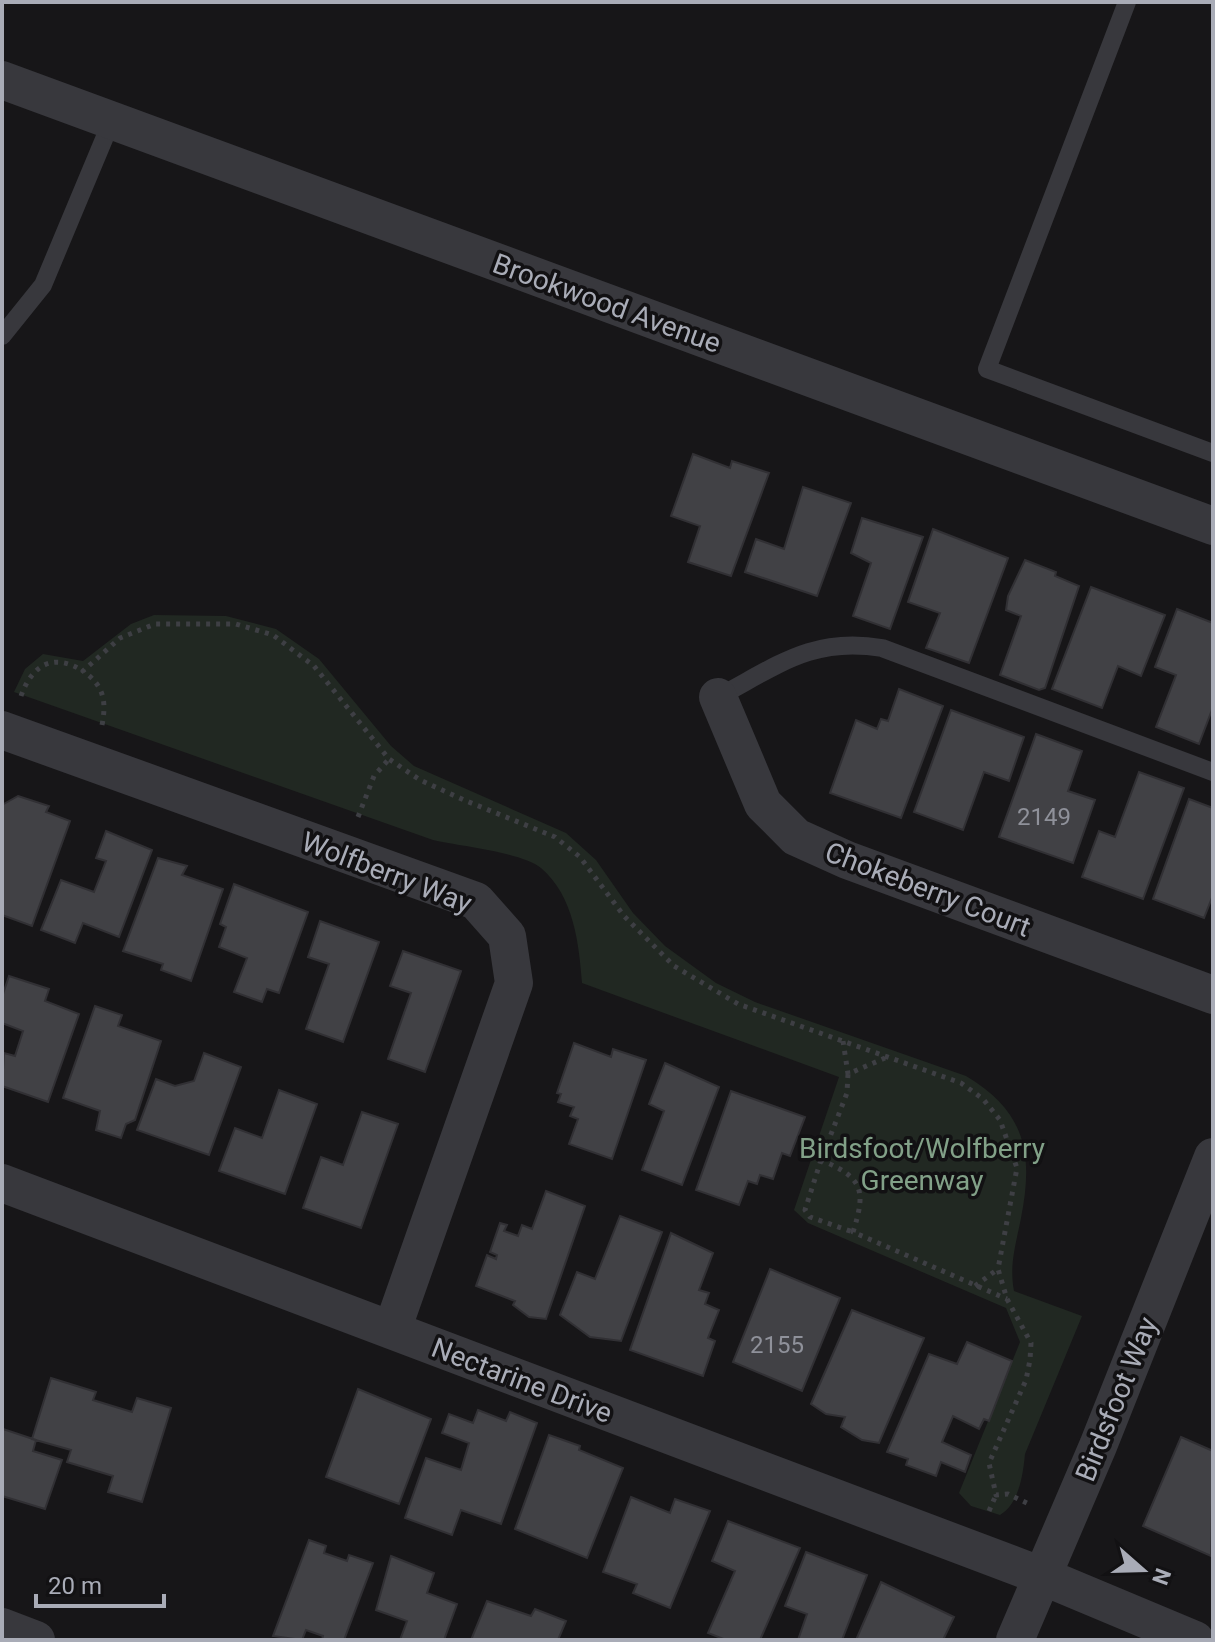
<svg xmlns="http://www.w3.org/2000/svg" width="1215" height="1642" font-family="Roboto,sans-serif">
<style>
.green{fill:#212822}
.building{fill:#414145;stroke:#313034;stroke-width:2}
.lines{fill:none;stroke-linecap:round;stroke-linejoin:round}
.path{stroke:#3e3f44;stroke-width:5;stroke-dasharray:4 6;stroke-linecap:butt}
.service{stroke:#38383d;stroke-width:18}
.minor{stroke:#38383d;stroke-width:38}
.labels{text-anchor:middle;stroke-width:7;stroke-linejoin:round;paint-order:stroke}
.number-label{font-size:24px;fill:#8f919a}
.street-label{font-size:28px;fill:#a9acb7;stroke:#121113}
.park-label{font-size:28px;fill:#82a188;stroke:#121113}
</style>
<rect width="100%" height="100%" fill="#171618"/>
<path class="green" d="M 154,615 L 226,616 L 276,629 L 319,659 L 391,746 L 414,766 L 566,833 L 596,860 L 633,913 L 665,946 L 716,983 L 755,1002 L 966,1076 C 1025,1111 1034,1153 1021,1218 C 1016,1244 1009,1264 1014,1291 L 1082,1316 L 1025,1454 C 1023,1475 1019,1504 1000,1515 L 971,1506 L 959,1493 L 1020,1342 L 1006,1308 L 808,1223 L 794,1210 L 839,1077 L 582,983 C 579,944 574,896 541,868 C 522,852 458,846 433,840 L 14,692 L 25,669 L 43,654 L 83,661 L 131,624 Z"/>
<path class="building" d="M 693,454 L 730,468 L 732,461 L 769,473 L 731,576 L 688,562 L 700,526 L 671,516 Z
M 803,487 L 851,503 L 817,596 L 745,572 L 756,539 L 784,549 Z
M 862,518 L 923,537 L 890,629 L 853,616 L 871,563 L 851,553 Z
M 933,529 L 1008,558 L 969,663 L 926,648 L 940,613 L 908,602 Z
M 1025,560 L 1056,572 L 1055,576 L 1079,586 L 1045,688 L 1039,690 L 1000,675 L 1021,616 L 1006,610 L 1008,596 Z
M 1091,587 L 1165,615 L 1141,676 L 1118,666 L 1102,708 L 1052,689 Z
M 1177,609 L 1213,623 L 1213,707 L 1199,744 L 1156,727 L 1176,675 L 1155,667 Z
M 899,689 L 943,706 L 901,818 L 830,793 L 856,720 L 877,729 L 881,719 L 888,721 Z
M 951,710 L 1024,737 L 1009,781 L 984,772 L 963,830 L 914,812 Z
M 1036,734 L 1082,751 L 1068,791 L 1095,800 L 1073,863 L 999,837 Z
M 1139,772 L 1184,788 L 1143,899 L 1082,877 L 1099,831 L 1115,837 Z
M 18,796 L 49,806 L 46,812 L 70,821 L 32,926 L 2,915 L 2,805 Z
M 1189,799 L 1213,808 L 1213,895 L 1204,918 L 1153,899 Z
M 106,831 L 152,850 L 119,937 L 83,923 L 75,943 L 41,930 L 61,880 L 94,892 L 106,861 L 96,858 Z
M 158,858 L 187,866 L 182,875 L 223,889 L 191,981 L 161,970 L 163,964 L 123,951 Z
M 234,884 L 308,912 L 279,993 L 267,989 L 262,1002 L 234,992 L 247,958 L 219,947 L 226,927 L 220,924 Z
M 320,921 L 379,942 L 343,1042 L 306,1029 L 329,964 L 308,957 Z
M 403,951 L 461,971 L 425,1072 L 388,1059 L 411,993 L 390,986 Z
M 9,976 L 49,989 L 45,1001 L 79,1014 L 48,1102 L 2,1086 L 4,1053 L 15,1056 L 23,1031 L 2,1023 L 2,997 Z
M 95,1006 L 122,1015 L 118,1026 L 161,1041 L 135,1120 L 126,1124 L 121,1138 L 96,1130 L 100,1111 L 63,1098 Z
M 574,1043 L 611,1057 L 613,1049 L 646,1060 L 612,1159 L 569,1144 L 578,1119 L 570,1116 L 574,1107 L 558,1102 L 561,1094 L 557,1093 Z
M 204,1053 L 241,1067 L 209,1155 L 137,1130 L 156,1079 L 175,1086 L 194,1081 Z
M 665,1063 L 719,1087 L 682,1185 L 642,1170 L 664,1111 L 649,1104 Z
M 279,1090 L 317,1104 L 285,1194 L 219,1171 L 235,1128 L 262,1138 Z
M 731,1091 L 805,1117 L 790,1156 L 782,1153 L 773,1179 L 760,1175 L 757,1184 L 748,1181 L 739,1205 L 696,1190 Z
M 362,1112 L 398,1124 L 361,1228 L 303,1208 L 321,1157 L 343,1165 Z
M 546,1191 L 585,1206 L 546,1319 L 529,1317 L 513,1305 L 515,1301 L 476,1286 L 487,1255 L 496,1259 L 497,1255 L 490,1252 L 500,1223 L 507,1225 L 504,1231 L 518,1236 L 522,1225 L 532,1229 Z
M 620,1216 L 662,1232 L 621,1341 L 590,1337 L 560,1315 L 577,1272 L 595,1279 Z
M 671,1233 L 713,1253 L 699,1290 L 709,1293 L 705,1304 L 719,1310 L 708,1338 L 715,1341 L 703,1376 L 630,1350 Z
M 770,1269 L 840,1298 L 802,1391 L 733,1362 Z
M 852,1310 L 924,1338 L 879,1443 L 862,1440 L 841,1427 L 845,1417 L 826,1414 L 811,1404 Z
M 967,1342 L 1012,1361 L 989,1421 L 984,1419 L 979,1429 L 953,1416 L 942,1442 L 971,1455 L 965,1472 L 941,1462 L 936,1476 L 906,1465 L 908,1459 L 887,1452 L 929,1354 L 957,1364 Z
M 51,1378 L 96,1392 L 93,1400 L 132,1412 L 137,1398 L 171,1408 L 142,1502 L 108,1492 L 113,1476 L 67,1462 L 71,1450 L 32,1439 Z
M 358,1389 L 431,1419 L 399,1504 L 326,1477 Z
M 478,1410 L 506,1421 L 510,1412 L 537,1423 L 501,1524 L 461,1510 L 452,1535 L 405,1518 L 426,1458 L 461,1470 L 469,1443 L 442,1433 L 449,1414 L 473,1423 Z
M 3,1429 L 36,1440 L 33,1451 L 62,1460 L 45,1509 L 2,1496 Z
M 549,1435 L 580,1446 L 579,1450 L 623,1468 L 587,1558 L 515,1529 Z
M 1181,1437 L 1213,1451 L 1211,1556 L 1143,1526 Z
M 631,1497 L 670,1513 L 675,1499 L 710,1511 L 670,1608 L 633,1593 L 637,1584 L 603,1572 Z
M 728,1521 L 800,1548 L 760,1640 L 726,1640 L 708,1633 L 735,1571 L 712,1561 Z
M 309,1540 L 326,1546 L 324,1553 L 347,1561 L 349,1555 L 373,1563 L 344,1640 L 322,1640 L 323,1636 L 306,1630 L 302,1640 L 273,1636 Z
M 806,1552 L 867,1575 L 842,1640 L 798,1640 L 807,1614 L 785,1606 Z
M 391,1556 L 434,1573 L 427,1593 L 457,1604 L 444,1640 L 400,1640 L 407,1621 L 376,1610 Z
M 881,1582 L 954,1617 L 943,1640 L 856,1640 Z
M 487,1601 L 531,1616 L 535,1609 L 566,1621 L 558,1640 L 471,1640 Z"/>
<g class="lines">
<path class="path" d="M 21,696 C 32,665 53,652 83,671
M 102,725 C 107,700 103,685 83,671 L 120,638 L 155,624 L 236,624 L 273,635 L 314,666 L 389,759 L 420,780 L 464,800 L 555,837 L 580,857 L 624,916 L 674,966 L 738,1004 L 961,1083 L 983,1099 L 1000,1120 L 1017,1168 L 998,1269 L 1007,1299 L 1031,1343 L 1030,1360 L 1026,1380 L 989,1463 L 996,1495 L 1008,1494 L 1029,1504
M 358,817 L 374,776 L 389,759
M 843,1041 L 848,1074 L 885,1058
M 848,1074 L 847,1093 L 821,1160 C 864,1178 866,1191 853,1232 L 1007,1299
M 821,1160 L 805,1210 L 810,1217 L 853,1232
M 975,1286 L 998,1269
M 989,1511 L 996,1495"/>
<path class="service" d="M 1127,2 L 987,369 L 1213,453
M 2,336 L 43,285 L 112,120
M 718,697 C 777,666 813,636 882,648 L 1213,772"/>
<path class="minor" d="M 2,80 L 1213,526
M 718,697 L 763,804 L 796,837 L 847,860 L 1213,995
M 2,730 L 476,901 L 507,936 L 514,983 L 392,1330
M 2,1183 L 1042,1576 L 1195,1640
M 2,1627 L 36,1640
M 1015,1640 L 1098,1446 L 1213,1157"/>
</g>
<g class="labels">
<g class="number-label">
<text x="1044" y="825">2149</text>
<text x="777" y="1353">2155</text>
</g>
<g class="street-label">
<text transform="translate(607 303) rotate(20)" y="10">Brookwood Avenue</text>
<text transform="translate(387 872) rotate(21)" y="10">Wolfberry Way</text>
<text transform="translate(928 889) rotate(21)" y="10">Chokeberry Court</text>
<text transform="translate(522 1380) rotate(21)" y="10">Nectarine Drive</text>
<text transform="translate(1116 1399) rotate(-68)" y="10">Birdsfoot Way</text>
</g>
<g class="park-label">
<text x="922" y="1158">Birdsfoot/Wolfberry<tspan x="922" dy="32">Greenway</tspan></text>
</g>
</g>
<rect width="1215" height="1642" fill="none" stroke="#a9acb7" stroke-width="8"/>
<g transform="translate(1143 1570) rotate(110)" stroke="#121113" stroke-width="6" paint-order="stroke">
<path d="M0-6L14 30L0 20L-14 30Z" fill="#a9acb7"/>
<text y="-12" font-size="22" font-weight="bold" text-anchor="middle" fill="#a9acb7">N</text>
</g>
<path d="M36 1594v12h128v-12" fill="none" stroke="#a9acb7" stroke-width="4"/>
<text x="48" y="1594" font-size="24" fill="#a9acb7" stroke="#121113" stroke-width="6" paint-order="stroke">20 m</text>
</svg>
